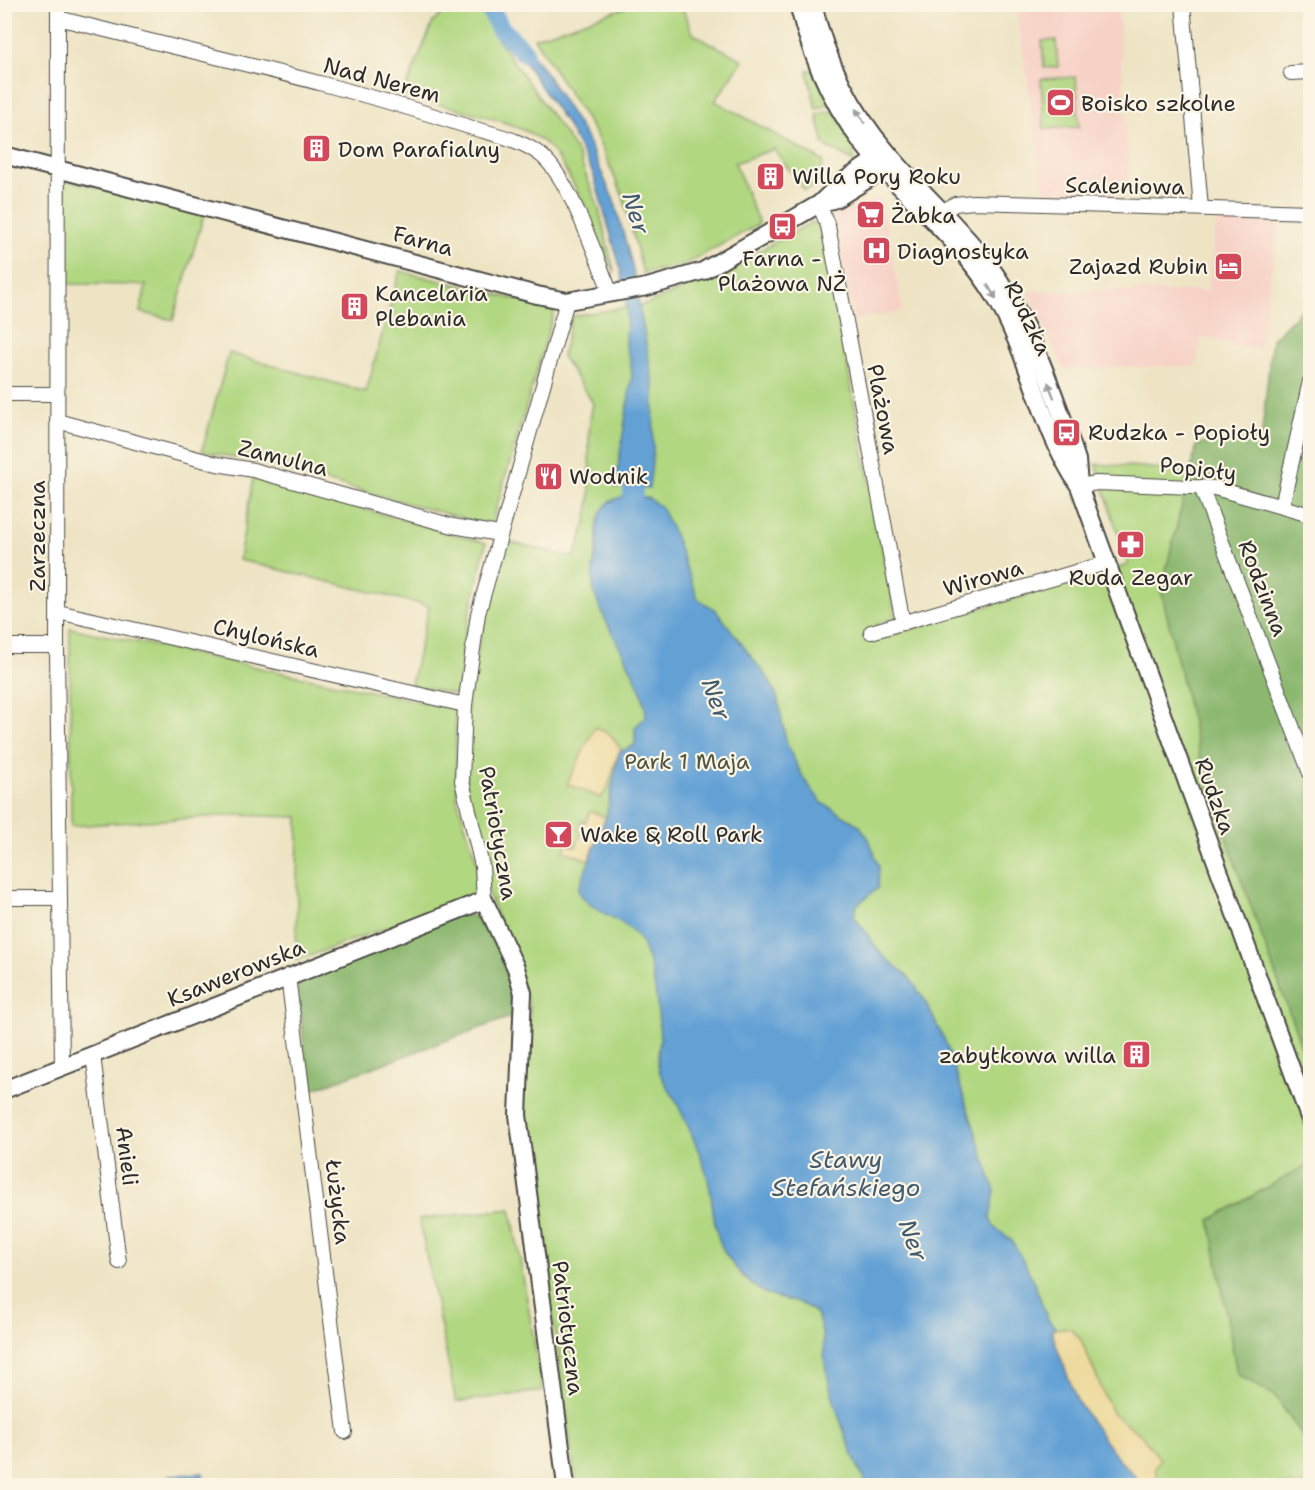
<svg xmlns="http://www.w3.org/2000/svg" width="1315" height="1490" font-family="'Shantell Sans',sans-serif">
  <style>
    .built { fill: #f7d1c6 }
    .green { fill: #b1d781; stroke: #6e8156; stroke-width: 1.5 }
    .forest { fill: #8cb86f; stroke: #5c724d; stroke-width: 1.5 }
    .sand { fill: #eeda9e; stroke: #8c8264; stroke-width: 1.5 }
    .water { fill: #63a1d5; stroke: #476680; stroke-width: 1.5 }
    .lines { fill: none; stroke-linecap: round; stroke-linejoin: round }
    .river { stroke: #63a1d5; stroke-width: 20 }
    .minor-casing { stroke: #484742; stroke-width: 16 }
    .tertiary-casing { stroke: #484742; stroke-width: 20 }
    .minor { stroke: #fff; stroke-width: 14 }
    .tertiary { stroke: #fff; stroke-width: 16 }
    .oneway { fill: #a0a0a0 }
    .labels { text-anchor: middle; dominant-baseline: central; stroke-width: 4.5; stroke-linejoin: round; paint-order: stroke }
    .street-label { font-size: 22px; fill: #2b2b2b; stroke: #fcf5e5 }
    .poi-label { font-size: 22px; fill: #2b2b2b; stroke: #fcf5e5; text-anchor: start }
    .park-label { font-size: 22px; fill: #4c5640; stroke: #fcf5e5 }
    .water-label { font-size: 24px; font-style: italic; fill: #415a6f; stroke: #fcf5e5 }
  </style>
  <rect width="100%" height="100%" fill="#fcf5e5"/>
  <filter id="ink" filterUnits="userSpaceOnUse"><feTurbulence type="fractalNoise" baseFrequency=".0167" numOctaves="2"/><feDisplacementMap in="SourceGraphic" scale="12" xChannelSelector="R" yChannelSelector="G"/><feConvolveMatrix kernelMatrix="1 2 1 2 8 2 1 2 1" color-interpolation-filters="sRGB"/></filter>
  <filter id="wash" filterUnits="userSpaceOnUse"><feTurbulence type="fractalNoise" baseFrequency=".008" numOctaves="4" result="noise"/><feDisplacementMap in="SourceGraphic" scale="24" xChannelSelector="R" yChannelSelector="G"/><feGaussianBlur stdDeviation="1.35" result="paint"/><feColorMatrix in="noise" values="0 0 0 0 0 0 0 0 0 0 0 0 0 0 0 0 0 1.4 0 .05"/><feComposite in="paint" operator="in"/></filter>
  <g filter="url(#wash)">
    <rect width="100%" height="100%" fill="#eee4c4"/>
    <!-- built -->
    <g class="built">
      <polygon points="1016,5 1118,5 1130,196 1044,193"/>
      <polygon points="881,198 903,311 854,320 835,217 838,210"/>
      <polygon points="1217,219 1279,222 1259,350 1201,337 1196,366 1063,368 1028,291 1207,291"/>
    </g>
    <!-- green -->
    <g class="green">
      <polygon points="636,4 681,5 693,34 743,60 715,101 823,161 821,180 805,191 774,149 735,163 759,224 684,265 643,273 623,196 595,133 534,38"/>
      <path d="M453,5H479L494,34L576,150L598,206L615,274C599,241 570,162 542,141C512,118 441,106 403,95L433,22Z"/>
      <polygon points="1056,40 1058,67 1044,68 1042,41"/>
      <polygon points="807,70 813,70 829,103 827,105 816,109"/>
      <polygon points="1076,77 1079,127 1044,129 1041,79"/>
      <polygon points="830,111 834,112 853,142 854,162 824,145 817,115"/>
      <polygon points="67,180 204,215 173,320 140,312 146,285 68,284 63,183"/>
      <path d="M812,222L818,224L821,230L896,619L877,623L881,638L1128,565L1096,464L1142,467L1216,476L1310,422V1485H576L523,1097L530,1007L488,892L466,788L468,694L502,540L574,558C583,534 591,512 590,486C590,454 586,436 593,403L562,356L572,316L647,304L710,278Z"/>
      <polygon points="400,271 555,309 491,526 253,461 202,451 229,353 366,392"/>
      <polygon points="253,478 486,543 466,629 458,695 411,685 429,606 239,560"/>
      <polygon points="70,628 455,709 457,799 478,866 475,895 296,961 298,817 238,815 71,826"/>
      <polygon points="511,1209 543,1391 456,1402 419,1219"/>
    </g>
    <!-- forest -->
    <g class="forest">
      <polygon points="1310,301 1310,1070 1205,779 1161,590 1197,444 1261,441 1272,339"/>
      <path d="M460,914C468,915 476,915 482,921C501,940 511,991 513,1016L309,1091L297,983Z"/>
      <polygon points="1310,1163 1310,1447 1275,1396 1237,1374 1210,1220"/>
    </g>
    <!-- sand -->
    <g class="sand">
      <path d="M595,727L611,735L621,750C611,765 614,783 601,798L567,784Z"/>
      <polygon points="590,811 606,817 589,860 564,851 566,844 576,847 582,833 578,831 582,820 586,822"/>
      <path d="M1062,1328H1070L1081,1340L1112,1413L1141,1435L1160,1459L1155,1468L1159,1485H1143C1118,1460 1094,1431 1077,1401C1065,1379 1059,1353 1051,1330Z"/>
    </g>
    <!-- water -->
    <g class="water">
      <polygon points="513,32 542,67 586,137 615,203 632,265 654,387 653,454 649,488 615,487 632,375 630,358 626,347 627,309 620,267 593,173 567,125 506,35"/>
      <path d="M623,497L648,498L661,507L674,534L698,599L716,610L769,680L777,696L787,745L804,779L822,803L859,825L869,839L879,867L878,888L857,905L854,916L882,955L909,977L924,999L946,1043L995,1191L990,1218L994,1227L1012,1241L1032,1277L1048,1320L1055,1327L1051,1331L1077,1401L1112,1451L1143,1485H866C850,1450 836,1413 827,1374C822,1357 826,1328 815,1313C805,1301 783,1301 769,1295C752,1289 729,1263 722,1247C711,1223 714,1197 706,1172C698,1148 687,1123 676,1101C671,1092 664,1083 660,1073C655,1061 660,1049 660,1037C658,1008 655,971 642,944C628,916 591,916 578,890L606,817L619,752L635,745V727L646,717C646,681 604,629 594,591C589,569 598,557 597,537C596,520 601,500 623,497Z"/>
      <polygon points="203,1473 205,1485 170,1485 170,1475"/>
    </g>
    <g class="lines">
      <!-- river -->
      <g class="river">
        <polyline points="488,4 500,28 524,52"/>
        <polyline points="631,524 635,460"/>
      </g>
    </g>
  </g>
  <g filter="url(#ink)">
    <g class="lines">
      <defs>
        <g id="minor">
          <polyline points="58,4 57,650 62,1067"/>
          <polyline points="1183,4 1201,208"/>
          <path d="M58,18C194,53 333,82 466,126C491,134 522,139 542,156C571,181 595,256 611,293"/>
          <polyline points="1291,73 1310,72"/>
          <polyline points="819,204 828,226 903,623"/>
          <polyline points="942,212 955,204 973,202 1310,212"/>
          <polyline points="4,394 57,394"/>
          <polyline points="57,421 217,464 253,470 453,526 499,534"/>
          <polyline points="1079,486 1097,483 1215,488 1310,515"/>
          <polyline points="1201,487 1310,773"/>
          <polyline points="1282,506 1310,381"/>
          <polyline points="58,612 465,705"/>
          <polyline points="871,632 1106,563"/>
          <polyline points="4,646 57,646"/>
          <polyline points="4,898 60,898"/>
          <polyline points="484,900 482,866 462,781 465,705 478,614 567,301"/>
          <polyline points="288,976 345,1432"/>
          <polyline points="93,1055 119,1262"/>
        </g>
        <g id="tertiary">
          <path d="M798,4C812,61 836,114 874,158C913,204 962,243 994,295C1030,355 1040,428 1079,486L1310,1120"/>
          <path d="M813,4C826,60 851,110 888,153C921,193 961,227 991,268C1028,319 1050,383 1071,442L1077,460L1079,485"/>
          <polyline points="4,155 537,295 567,301 647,287 703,271 819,204 841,183 886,152"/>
          <polyline points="822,203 836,199 891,165"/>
          <polyline points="4,1090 484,900 516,968 523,993 518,1115 566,1486"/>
        </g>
      </defs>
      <!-- minor casing -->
      <use href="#minor" class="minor-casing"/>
      <!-- tertiary casing -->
      <use href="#tertiary" class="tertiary-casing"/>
      <!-- minor -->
      <use href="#minor" class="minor"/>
      <!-- tertiary -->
      <use href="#tertiary" class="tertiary"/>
    </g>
    <!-- one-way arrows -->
    <defs><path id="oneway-solid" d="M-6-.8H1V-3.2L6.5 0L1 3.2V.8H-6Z" transform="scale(1.5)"/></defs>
    <g class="oneway">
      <use href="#oneway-solid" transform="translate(860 116) rotate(-122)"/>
      <use href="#oneway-solid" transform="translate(992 292) rotate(58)"/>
      <use href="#oneway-solid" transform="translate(1051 390) rotate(-111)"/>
    </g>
  </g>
  <!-- icons -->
  <defs>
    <symbol id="stadium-square" viewBox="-11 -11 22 22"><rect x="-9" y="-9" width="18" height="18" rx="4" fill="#d1495b" stroke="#fcf5e5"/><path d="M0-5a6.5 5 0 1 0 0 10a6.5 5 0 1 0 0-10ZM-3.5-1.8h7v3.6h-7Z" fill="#fff"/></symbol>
    <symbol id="building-square" viewBox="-11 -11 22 22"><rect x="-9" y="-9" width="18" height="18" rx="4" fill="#d1495b" stroke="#fcf5e5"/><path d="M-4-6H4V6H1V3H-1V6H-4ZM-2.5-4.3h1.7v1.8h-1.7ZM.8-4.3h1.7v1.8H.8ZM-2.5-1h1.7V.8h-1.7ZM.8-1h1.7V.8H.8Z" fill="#fff"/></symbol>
    <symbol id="supermarket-square" viewBox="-11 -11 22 22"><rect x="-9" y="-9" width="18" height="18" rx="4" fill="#d1495b" stroke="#fcf5e5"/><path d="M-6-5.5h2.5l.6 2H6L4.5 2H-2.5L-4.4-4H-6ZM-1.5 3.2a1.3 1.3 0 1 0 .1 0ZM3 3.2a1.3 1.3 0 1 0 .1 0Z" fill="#fff"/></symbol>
    <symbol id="bus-square" viewBox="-11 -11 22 22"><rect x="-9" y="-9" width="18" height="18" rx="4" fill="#d1495b" stroke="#fcf5e5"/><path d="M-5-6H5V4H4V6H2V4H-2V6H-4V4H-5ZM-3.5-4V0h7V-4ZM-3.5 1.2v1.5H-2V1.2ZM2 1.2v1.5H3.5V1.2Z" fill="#fff"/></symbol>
    <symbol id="hospital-square" viewBox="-11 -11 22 22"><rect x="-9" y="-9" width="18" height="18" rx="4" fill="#d1495b" stroke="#fcf5e5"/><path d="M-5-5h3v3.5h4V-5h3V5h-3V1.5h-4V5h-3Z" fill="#fff"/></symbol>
    <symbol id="hotel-square" viewBox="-11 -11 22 22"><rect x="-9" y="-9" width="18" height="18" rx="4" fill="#d1495b" stroke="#fcf5e5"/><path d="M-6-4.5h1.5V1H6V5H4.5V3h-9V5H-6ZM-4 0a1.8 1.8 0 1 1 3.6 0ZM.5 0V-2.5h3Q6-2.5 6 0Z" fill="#fff"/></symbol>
    <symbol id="restaurant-square" viewBox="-11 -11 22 22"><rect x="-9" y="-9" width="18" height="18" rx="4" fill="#d1495b" stroke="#fcf5e5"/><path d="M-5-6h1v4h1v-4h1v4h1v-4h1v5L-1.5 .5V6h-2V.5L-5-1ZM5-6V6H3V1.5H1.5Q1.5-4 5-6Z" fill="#fff"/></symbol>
    <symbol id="pharmacy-square" viewBox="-11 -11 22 22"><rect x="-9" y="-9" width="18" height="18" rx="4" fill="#d1495b" stroke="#fcf5e5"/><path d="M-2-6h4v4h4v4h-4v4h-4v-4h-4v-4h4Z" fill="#fff"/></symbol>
    <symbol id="bar-square" viewBox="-11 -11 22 22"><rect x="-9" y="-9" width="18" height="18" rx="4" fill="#d1495b" stroke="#fcf5e5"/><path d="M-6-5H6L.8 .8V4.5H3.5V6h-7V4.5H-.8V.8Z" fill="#fff"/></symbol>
  </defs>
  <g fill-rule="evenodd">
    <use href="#stadium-square" x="1044" y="86" width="33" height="33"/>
    <use href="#building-square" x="300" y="132" width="33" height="33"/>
    <use href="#building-square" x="754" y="160" width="33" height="33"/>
    <use href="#supermarket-square" x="854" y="198" width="33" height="33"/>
    <use href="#bus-square" x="766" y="210" width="33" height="33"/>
    <use href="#hospital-square" x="860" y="234" width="33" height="33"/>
    <use href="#hotel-square" x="1212" y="250" width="33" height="33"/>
    <use href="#building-square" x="338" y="290" width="33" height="33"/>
    <use href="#bus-square" x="1050" y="416" width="33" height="33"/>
    <use href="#restaurant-square" x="532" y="460" width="33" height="33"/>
    <use href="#pharmacy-square" x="1114" y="528" width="33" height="33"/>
    <use href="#bar-square" x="542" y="818" width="33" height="33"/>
    <use href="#building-square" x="1120" y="1038" width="33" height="33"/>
  </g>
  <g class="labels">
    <!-- street labels -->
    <g class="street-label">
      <text transform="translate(382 80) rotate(15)">Nad Nerem</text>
      <text transform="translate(1125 186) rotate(1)">Scaleniowa</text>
      <text transform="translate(423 241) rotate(15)">Farna</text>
      <text transform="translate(1028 318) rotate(64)">Rudzka</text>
      <text transform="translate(883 409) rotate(79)">Plażowa</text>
      <text transform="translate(283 458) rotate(14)">Zamulna</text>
      <text transform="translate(1198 469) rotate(7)">Popioły</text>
      <text transform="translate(37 536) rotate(-90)">Zarzeczna</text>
      <text transform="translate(983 578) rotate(-16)">Wirowa</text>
      <text transform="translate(1263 588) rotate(69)">Rodzinna</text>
      <text transform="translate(266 638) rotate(13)">Chylońska</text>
      <text transform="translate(1215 796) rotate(70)">Rudzka</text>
      <text transform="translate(498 833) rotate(80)">Patriotyczna</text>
      <text transform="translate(236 973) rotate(-22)">Ksawerowska</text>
      <text transform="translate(127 1156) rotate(83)">Anieli</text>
      <text transform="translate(338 1202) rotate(83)">Łużycka</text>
      <text transform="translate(568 1328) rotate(83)">Patriotyczna</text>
    </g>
    <!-- poi labels -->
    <g class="poi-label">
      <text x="1081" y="103">Boisko szkolne</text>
      <text x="338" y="149">Dom Parafialny</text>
      <text x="792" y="176">Willa Pory Roku</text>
      <text x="891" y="215">Żabka</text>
      <text x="897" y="251">Diagnostyka</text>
      <text x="782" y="258" text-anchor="middle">Farna -<tspan x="782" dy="25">Plażowa NŻ</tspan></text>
      <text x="1208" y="266" text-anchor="end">Zajazd Rubin</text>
      <text x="375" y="293">Kancelaria<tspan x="375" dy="25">Plebania</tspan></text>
      <text x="1088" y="432">Rudzka - Popioły</text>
      <text x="569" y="476">Wodnik</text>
      <text x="1131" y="577" text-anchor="middle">Ruda Zegar</text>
      <text x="580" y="834">Wake &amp; Roll Park</text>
      <text x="1116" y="1055" text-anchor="end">zabytkowa willa</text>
    </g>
    <!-- park labels -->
    <g class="park-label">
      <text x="687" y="761">Park 1 Maja</text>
    </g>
    <!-- water labels -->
    <g class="water-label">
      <text transform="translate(636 213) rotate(73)">Ner</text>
      <text transform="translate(716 699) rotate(70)">Ner</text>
      <text x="846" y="1160">Stawy<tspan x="846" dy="28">Stefańskiego</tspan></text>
      <text transform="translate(913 1240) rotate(70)">Ner</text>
    </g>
  </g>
  <!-- margin -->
  <rect width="1315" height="1490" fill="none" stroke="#fcf5e5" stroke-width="24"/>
</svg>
